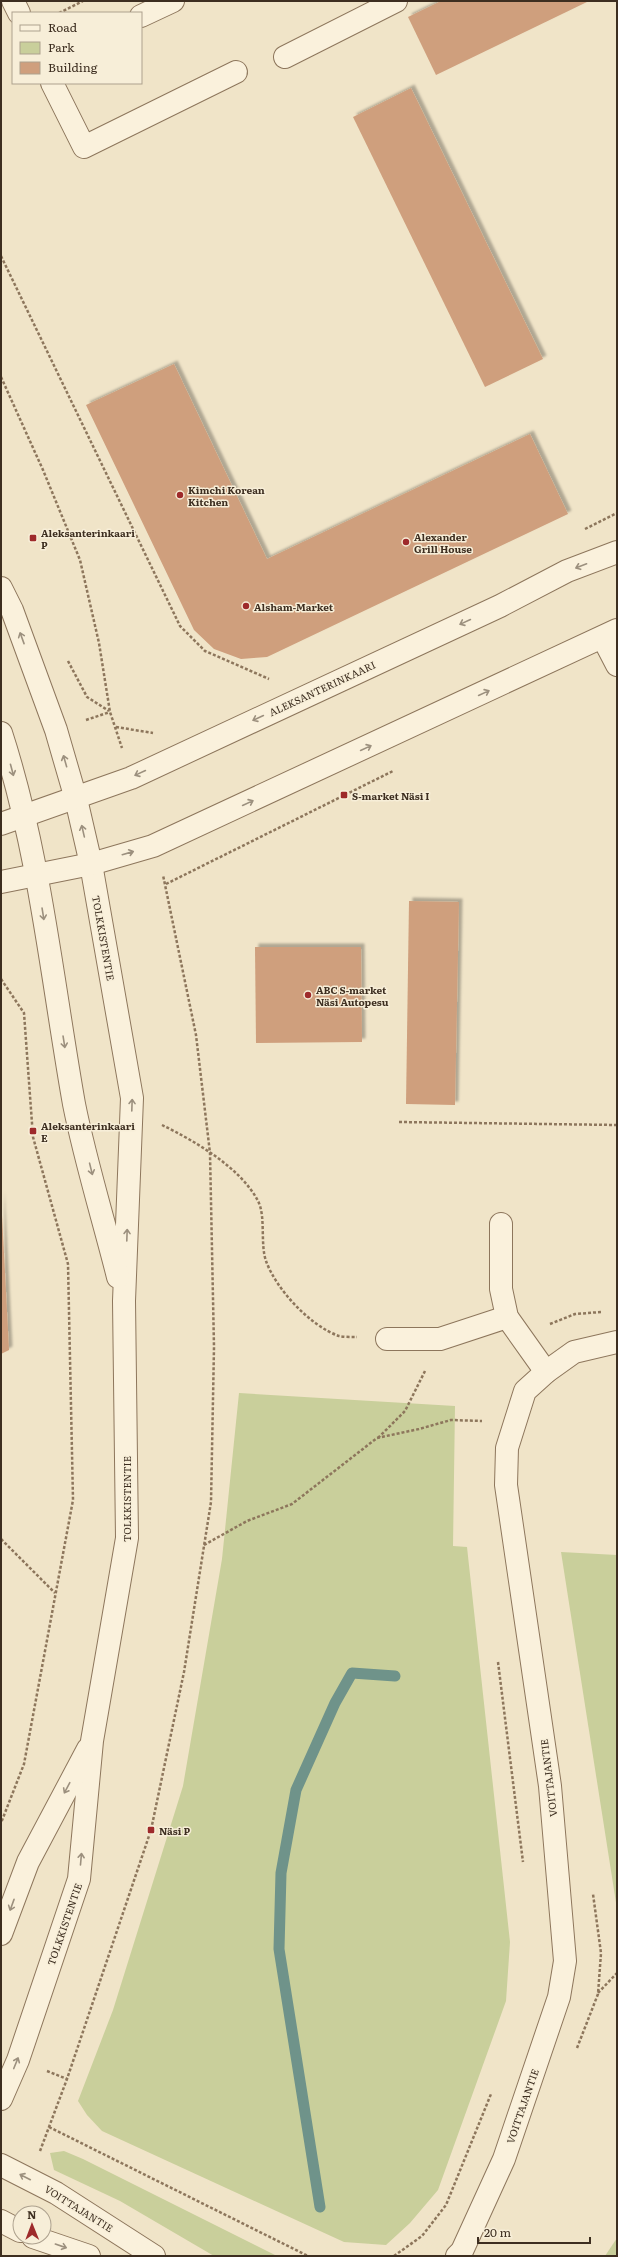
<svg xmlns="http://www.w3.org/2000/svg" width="618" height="2257" font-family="Literata,serif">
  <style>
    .green { fill: #c9cf9b }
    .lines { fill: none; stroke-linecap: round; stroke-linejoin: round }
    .stream { stroke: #6f938a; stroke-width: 11 }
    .building { fill: #cf9f7d; filter: url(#shadow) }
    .minor-casing { stroke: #8d765c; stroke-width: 24 }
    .path { stroke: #8d765c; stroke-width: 2.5; stroke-dasharray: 3 2; stroke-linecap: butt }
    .minor { stroke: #faf1dc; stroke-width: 22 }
    .oneway { stroke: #9c907e }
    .poi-dot { fill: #9e2a2b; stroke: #f7eed8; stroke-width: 1.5 }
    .labels { text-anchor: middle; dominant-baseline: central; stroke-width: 3; stroke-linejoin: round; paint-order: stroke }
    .poi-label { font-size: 10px; font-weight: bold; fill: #3d2e20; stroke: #f7eed8; text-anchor: start }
    .street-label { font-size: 10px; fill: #3d2e20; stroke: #f7eed8 }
  </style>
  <defs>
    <filter id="shadow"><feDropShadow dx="3.5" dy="-3.5" stdDeviation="1" flood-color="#0004"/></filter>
  </defs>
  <rect width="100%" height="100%" fill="#f0e4c8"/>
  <!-- green -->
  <g class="green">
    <polygon points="239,1393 455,1406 453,1546 467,1547 510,1942 506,2001 438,2190 410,2223 386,2245 344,2242 102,2131 87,2115 78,2101 113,2010 183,1786 222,1559"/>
    <polygon points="561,1552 617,1555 617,1909"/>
    <polygon points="64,2151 83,2159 277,2256 214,2256 120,2201 54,2170 50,2153"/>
    <polygon points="617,2238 617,2256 605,2256"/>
  </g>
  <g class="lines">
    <!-- stream -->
    <polyline class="stream" points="320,2207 279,1949 281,1873 296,1790 335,1703 352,1673 395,1676"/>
  </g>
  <!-- building -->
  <g class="building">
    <polygon points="441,1 589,1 436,75 408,17"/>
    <polygon points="411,88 543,359 485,387 353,117"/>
    <polygon points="174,364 267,559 530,434 568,514 267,657 241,659 214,649 194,630 86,405"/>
    <polygon points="409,901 459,902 455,1105 406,1104"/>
    <polygon points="255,947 361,947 362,1042 256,1043"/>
    <polygon points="1,1195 9,1350 1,1354"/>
  </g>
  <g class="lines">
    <defs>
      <g id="minor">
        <polyline points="13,1 19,13"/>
        <polyline points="141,16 173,1"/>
        <polyline points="285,57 396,1"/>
        <polyline points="52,83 84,147 236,72"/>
        <polyline points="1,588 12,610 56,730 76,799 91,864 132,1098 124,1301 127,1538 92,1741 79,1879 18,2060 1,2099"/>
        <polyline points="603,638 617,665"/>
        <path d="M1,733C40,853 52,980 74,1104C85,1160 104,1221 118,1277"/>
        <polyline points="1,824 131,778 500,606 567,571 617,552"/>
        <polyline points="1,882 91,864 153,846 617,630"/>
        <polyline points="501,1224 501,1289 507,1317 546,1372"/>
        <polyline points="387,1339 440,1339 507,1317"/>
        <polyline points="1,1934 28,1862 88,1749"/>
        <polyline points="1,2165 56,2193 154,2256"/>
        <polyline points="1,2221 20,2231"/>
        <polyline points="33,2237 89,2256"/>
        <polyline points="457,2256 462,2251 504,2159 559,1997 565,1961 550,1786 506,1485 507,1448 525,1391 546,1372 574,1352 617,1342"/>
      </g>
    </defs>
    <!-- minor casing -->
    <use href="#minor" class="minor-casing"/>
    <!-- path -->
    <g class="path">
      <polyline points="59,13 83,1"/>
      <polyline points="1,256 180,626 205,651 269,679"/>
      <polyline points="1,377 43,470 80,560 99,643 110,712 122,748"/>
      <polyline points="585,529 617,513"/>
      <polyline points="68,661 87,697 109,711"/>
      <polyline points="86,720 110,712"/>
      <polyline points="116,727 153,733"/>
      <polyline points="166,884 393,771"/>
      <polyline points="1,979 24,1013 33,1137 68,1264 73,1500 24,1764 1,1823"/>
      <polyline points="399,1122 617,1125"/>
      <path d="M162,1125C195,1141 241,1168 258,1201C266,1216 260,1244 266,1261C276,1289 310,1326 339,1336C344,1337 351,1337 357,1337"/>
      <polyline points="550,1324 575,1314 601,1312"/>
      <polyline points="378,1438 405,1411 425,1371"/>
      <polyline points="1,1539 55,1593"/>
      <polyline points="204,1545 247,1521 292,1504 377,1438 419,1429 451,1420 482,1421"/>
      <polyline points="498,1662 523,1862"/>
      <polyline points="598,1993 617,1973"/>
      <polyline points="577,2048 598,1994 601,1953 593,1894"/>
      <polyline points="47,2071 67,2079"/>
      <polyline points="49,2127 308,2256"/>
      <polyline points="40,2151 67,2079 151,1830 184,1672 211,1502 214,1347 210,1153 196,1035 163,875"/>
      <polyline points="394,2256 422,2236 446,2205 491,2094"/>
    </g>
    <!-- minor -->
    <use href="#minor" class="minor"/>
  </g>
  <!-- one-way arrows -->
  <defs><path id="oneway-shaft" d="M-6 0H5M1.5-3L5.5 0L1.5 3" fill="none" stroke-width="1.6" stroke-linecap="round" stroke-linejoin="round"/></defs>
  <g class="oneway">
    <use href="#oneway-shaft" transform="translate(581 566) rotate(159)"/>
    <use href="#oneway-shaft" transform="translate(465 622) rotate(155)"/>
    <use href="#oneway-shaft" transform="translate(22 638) rotate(-110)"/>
    <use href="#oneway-shaft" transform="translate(484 693) rotate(-25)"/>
    <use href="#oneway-shaft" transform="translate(258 718) rotate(155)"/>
    <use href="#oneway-shaft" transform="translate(366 748) rotate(-25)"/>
    <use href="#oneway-shaft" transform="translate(65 761) rotate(-106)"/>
    <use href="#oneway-shaft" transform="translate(12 770) rotate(75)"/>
    <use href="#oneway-shaft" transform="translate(140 773) rotate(155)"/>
    <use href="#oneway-shaft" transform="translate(248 803) rotate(-25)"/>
    <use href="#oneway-shaft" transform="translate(83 831) rotate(-103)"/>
    <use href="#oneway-shaft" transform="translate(128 853) rotate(-16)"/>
    <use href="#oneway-shaft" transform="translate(43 914) rotate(81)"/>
    <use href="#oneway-shaft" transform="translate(64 1042) rotate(81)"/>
    <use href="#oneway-shaft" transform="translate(132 1105) rotate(-88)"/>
    <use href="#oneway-shaft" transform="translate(91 1169) rotate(76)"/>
    <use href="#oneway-shaft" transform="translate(127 1235) rotate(-88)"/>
    <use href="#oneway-shaft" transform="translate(67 1788) rotate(118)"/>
    <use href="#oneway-shaft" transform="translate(81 1859) rotate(-85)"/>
    <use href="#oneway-shaft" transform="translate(12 1905) rotate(110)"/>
    <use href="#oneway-shaft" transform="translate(16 2063) rotate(-68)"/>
    <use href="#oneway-shaft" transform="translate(25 2177) rotate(-153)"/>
    <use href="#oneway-shaft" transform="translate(61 2246) rotate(19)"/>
  </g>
  <!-- markers -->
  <g class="poi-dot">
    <circle cx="180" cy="495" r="4"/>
    <rect x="29" y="534" width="8" height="8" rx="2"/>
    <circle cx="406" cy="542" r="4"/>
    <circle cx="246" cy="606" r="4"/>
    <rect x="340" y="791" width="8" height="8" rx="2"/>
    <circle cx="308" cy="995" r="4"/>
    <rect x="29" y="1127" width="8" height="8" rx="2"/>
    <rect x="147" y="1826" width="8" height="8" rx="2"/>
  </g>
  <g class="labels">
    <!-- poi labels -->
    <g class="poi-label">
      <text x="188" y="489">Kimchi Korean<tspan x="188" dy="12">Kitchen</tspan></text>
      <text x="41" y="532">Aleksanterinkaari<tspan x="41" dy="12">P</tspan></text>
      <text x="414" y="536">Alexander<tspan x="414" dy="12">Grill House</tspan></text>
      <text x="254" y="606">Alsham-Market</text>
      <text x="352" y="795">S-market Näsi I</text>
      <text x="316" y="989">ABC S-market<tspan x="316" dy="12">Näsi Autopesu</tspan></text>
      <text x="41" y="1125">Aleksanterinkaari<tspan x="41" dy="12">E</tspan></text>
      <text x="159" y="1830">Näsi P</text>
    </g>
    <!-- street labels -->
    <g class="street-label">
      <text transform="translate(322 688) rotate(-25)">ALEKSANTERINKAARI</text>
      <text transform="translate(104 938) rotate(80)">TOLKKISTENTIE</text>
      <text transform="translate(126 1499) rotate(-90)">TOLKKISTENTIE</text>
      <text transform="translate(548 1778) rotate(-97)">VOITTAJANTIE</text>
      <text transform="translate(64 1924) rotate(-71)">TOLKKISTENTIE</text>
      <text transform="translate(522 2106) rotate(-71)">VOITTAJANTIE</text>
      <text transform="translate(79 2208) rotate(32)">VOITTAJANTIE</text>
    </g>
  </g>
  <!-- border -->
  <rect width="618" height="2257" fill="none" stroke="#3d2e20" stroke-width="4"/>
  <!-- legend -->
  <rect x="12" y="12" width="130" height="72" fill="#f7eed8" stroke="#ada18e"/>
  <rect x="20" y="25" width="20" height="6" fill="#faf1dc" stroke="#ada18e"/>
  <text x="48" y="32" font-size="12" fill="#3d2e20">Road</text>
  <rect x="20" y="42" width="20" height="12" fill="#c9cf9b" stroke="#ada18e"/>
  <text x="48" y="52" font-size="12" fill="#3d2e20">Park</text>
  <rect x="20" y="62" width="20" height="12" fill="#cf9f7d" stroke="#ada18e"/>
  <text x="48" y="72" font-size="12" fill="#3d2e20">Building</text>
  <!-- north arrow -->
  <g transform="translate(32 2225) rotate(359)"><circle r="19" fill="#f7eed8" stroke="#ada18e"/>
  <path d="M0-3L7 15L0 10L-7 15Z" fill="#9e2a2b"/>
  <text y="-6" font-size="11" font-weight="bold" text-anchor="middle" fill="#3d2e20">N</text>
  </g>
  <!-- scale -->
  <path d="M478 2237v6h112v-6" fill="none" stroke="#3d2e20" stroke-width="2"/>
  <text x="484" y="2237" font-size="12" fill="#3d2e20" stroke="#f7eed8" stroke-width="3" paint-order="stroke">20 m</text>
</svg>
